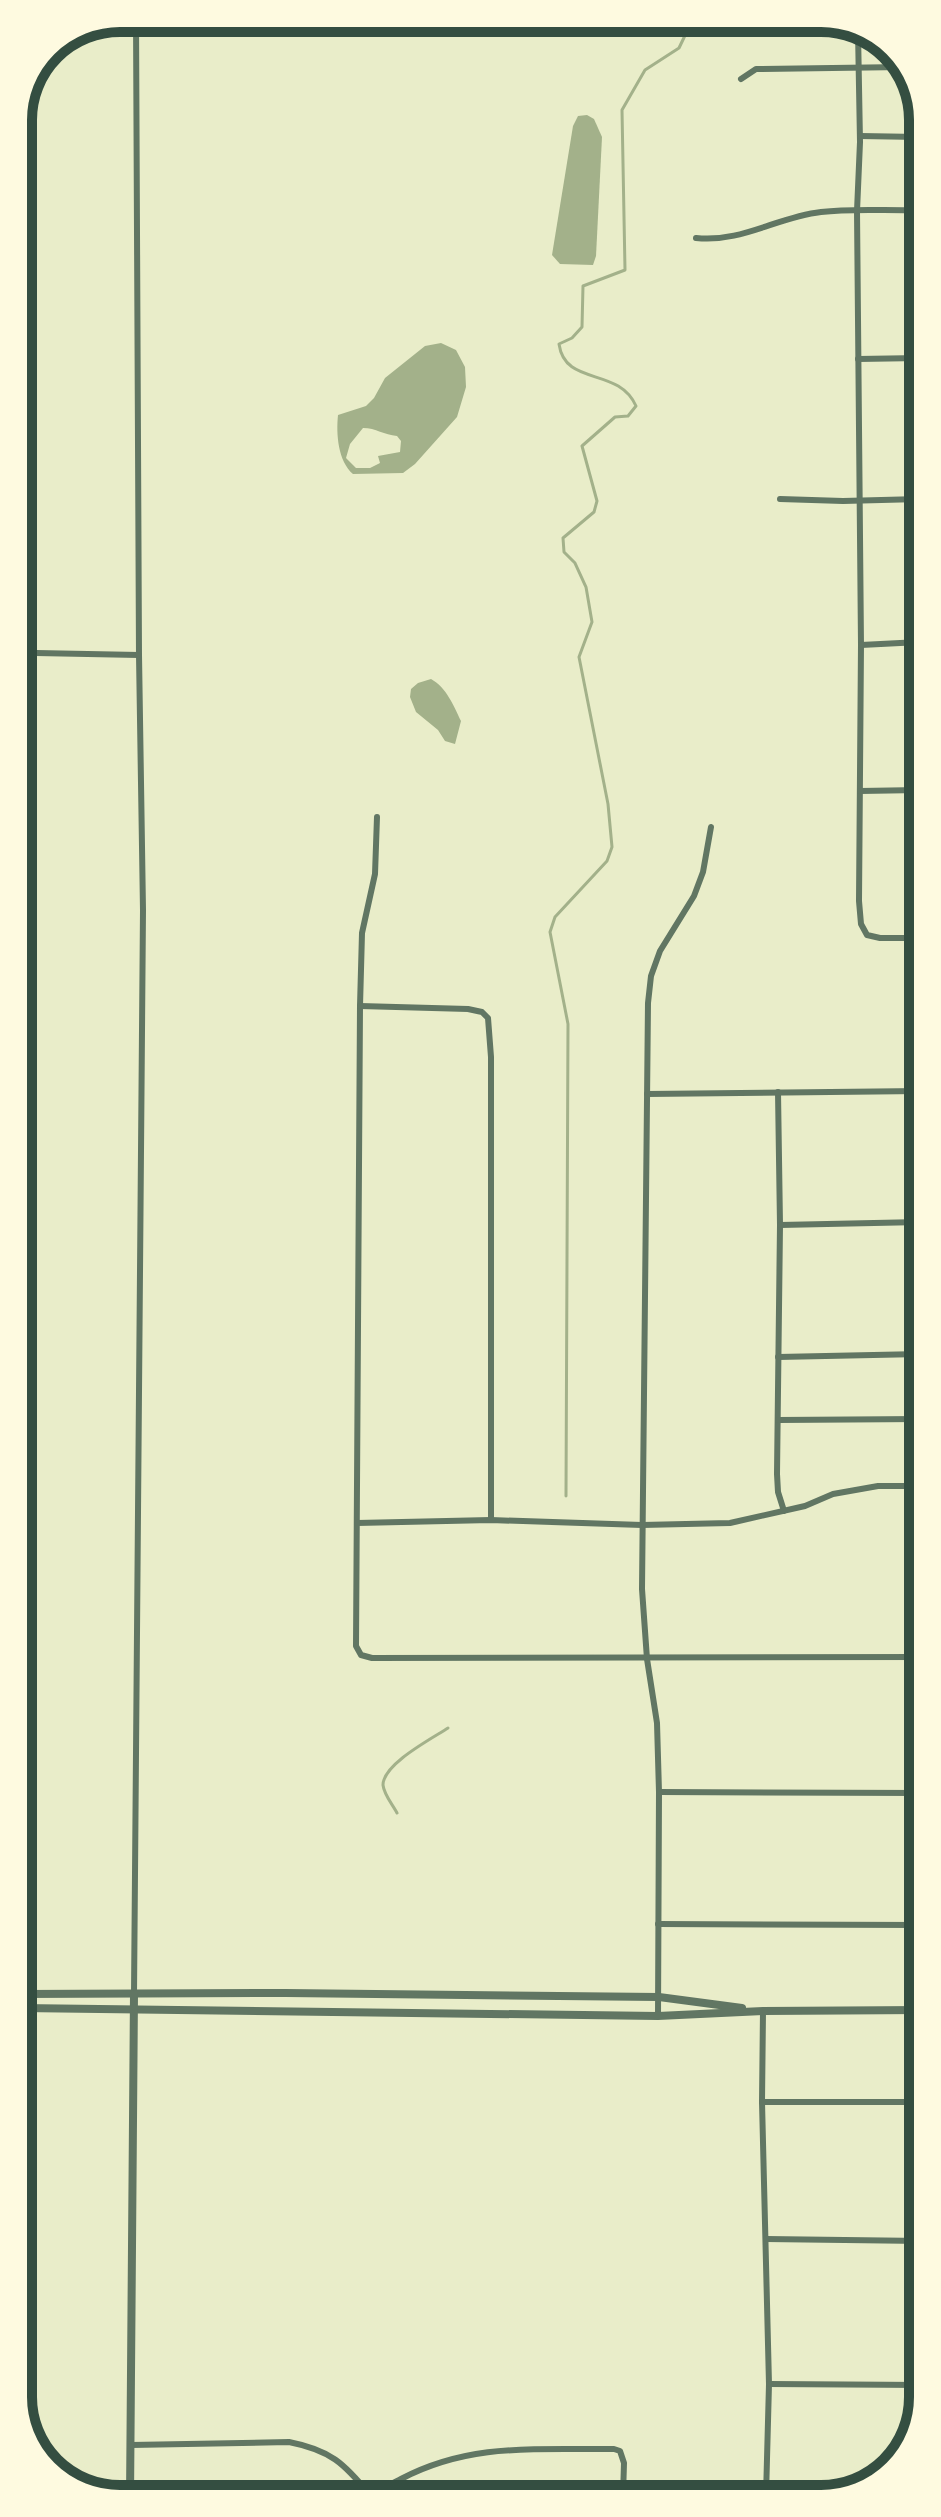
<svg xmlns="http://www.w3.org/2000/svg" width="941" height="2517" font-family="'Source Serif 4',serif">
  <style>
    .water { fill: #a3b18a; fill-rule: evenodd }
    .lines { fill: none; stroke-linecap: round; stroke-linejoin: round }
    .stream { stroke: #a3b18a; stroke-width: 3 }
    .minor { stroke: #617663; stroke-width: 6 }
    .tertiary { stroke: #617663; stroke-width: 8 }
    .rim { fill: none; stroke: #344e41; stroke-width: 10 }
  </style>
  <rect width="100%" height="100%" fill="#e9edc9"/>
  <!-- water -->
  <g class="water">
    <polygon points="587,115 594,119 602,137 596,256 593,265 560,264 552,255 573,126 578,116"/>
    <path d="M441,343L456,350L465,367L466,387L457,417L415,464L403,473L353,474C338,461 336,434 338,415L366,406L374,398L385,378L425,346ZM363,428C376,428 384,435 397,436L401,441L400,452L378,456L380,463L370,468H356L346,458L350,444Z"/>
    <path d="M431,679C446,687 454,706 461,721L455,744L445,741L438,730L416,712L410,697L411,689L418,683Z"/>
  </g>
  <g class="lines">
    <!-- stream -->
    <g class="stream">
      <path d="M566,1496L568,1024L550,932L555,917L607,861L612,847L608,804L579,657L592,622L586,587L575,563L564,552L563,538L594,512L597,501L582,446L615,417L628,416L636,406C618,366 565,387 559,344L572,338L582,327L583,286L625,270L622,110L645,70L679,48L690,25L689,18"/>
      <path d="M397,1813C393,1805 384,1795 383,1785C383,1764 431,1739 448,1728"/>
    </g>
    <!-- minor -->
    <g class="minor">
      <polyline points="858,31 860,142 857,211 861,645 859,901 861,924 867,935 880,938 921,938"/>
      <polyline points="741,79 756,69 903,67"/>
      <polyline points="860,136 919,137"/>
      <path d="M696,238C741,243 777,217 821,212C853,208 887,211 920,210"/>
      <polyline points="858,359 920,358"/>
      <polyline points="780,499 843,501 920,499"/>
      <polyline points="861,645 920,642"/>
      <polyline points="36,653 139,655"/>
      <polyline points="860,791 920,790"/>
      <polyline points="377,817 375,874 362,933 360,1006 356,1646 361,1655 372,1658 922,1657"/>
      <polyline points="360,1006 468,1009 482,1012 488,1018 491,1057 491,1520"/>
      <polyline points="778,1092 780,1225 777,1474 778,1492 784,1511"/>
      <polyline points="647,1094 921,1091"/>
      <polyline points="780,1225 921,1222"/>
      <polyline points="778,1357 921,1354"/>
      <polyline points="778,1420 921,1419"/>
      <polyline points="357,1523 491,1520 642,1525 730,1523 805,1506 833,1494 878,1486 922,1486"/>
      <polyline points="659,1792 922,1793"/>
      <polyline points="658,1924 922,1925"/>
      <polyline points="134,1994 143,910 139,655 136,18"/>
      <polyline points="763,2011 762,2102 769,2384 766,2496"/>
      <polyline points="658,2016 659,1792 657,1723 647,1659 642,1589 648,1003 651,976 660,951 694,896 703,872 711,827"/>
      <polyline points="762,2102 923,2102"/>
      <polyline points="766,2239 923,2241"/>
      <polyline points="769,2384 923,2385"/>
      <path d="M131,2445L289,2442C330,2450 344,2463 370,2495"/>
      <path d="M368,2498C378,2490 390,2485 401,2479C471,2442 538,2450 614,2449L620,2451L624,2463L623,2496"/>
    </g>
    <!-- tertiary -->
    <g class="tertiary">
      <polyline points="21,1994 286,1993 659,1997 742,2008"/>
      <polyline points="21,2008 658,2016 763,2011 922,2010"/>
      <polyline points="130,2499 134,1994"/>
    </g>
  </g>
  <!-- crop -->
  <path d="M0 0H941V2517H0ZM120 32H821A88 88 0 0 1 909 120V2397A88 88 0 0 1 821 2485H120A88 88 0 0 1 32 2397V120A88 88 0 0 1 120 32Z" fill="#fefae0" fill-rule="evenodd"/>
  <path class="rim" d="M120 32H821A88 88 0 0 1 909 120V2397A88 88 0 0 1 821 2485H120A88 88 0 0 1 32 2397V120A88 88 0 0 1 120 32Z"/>
</svg>
